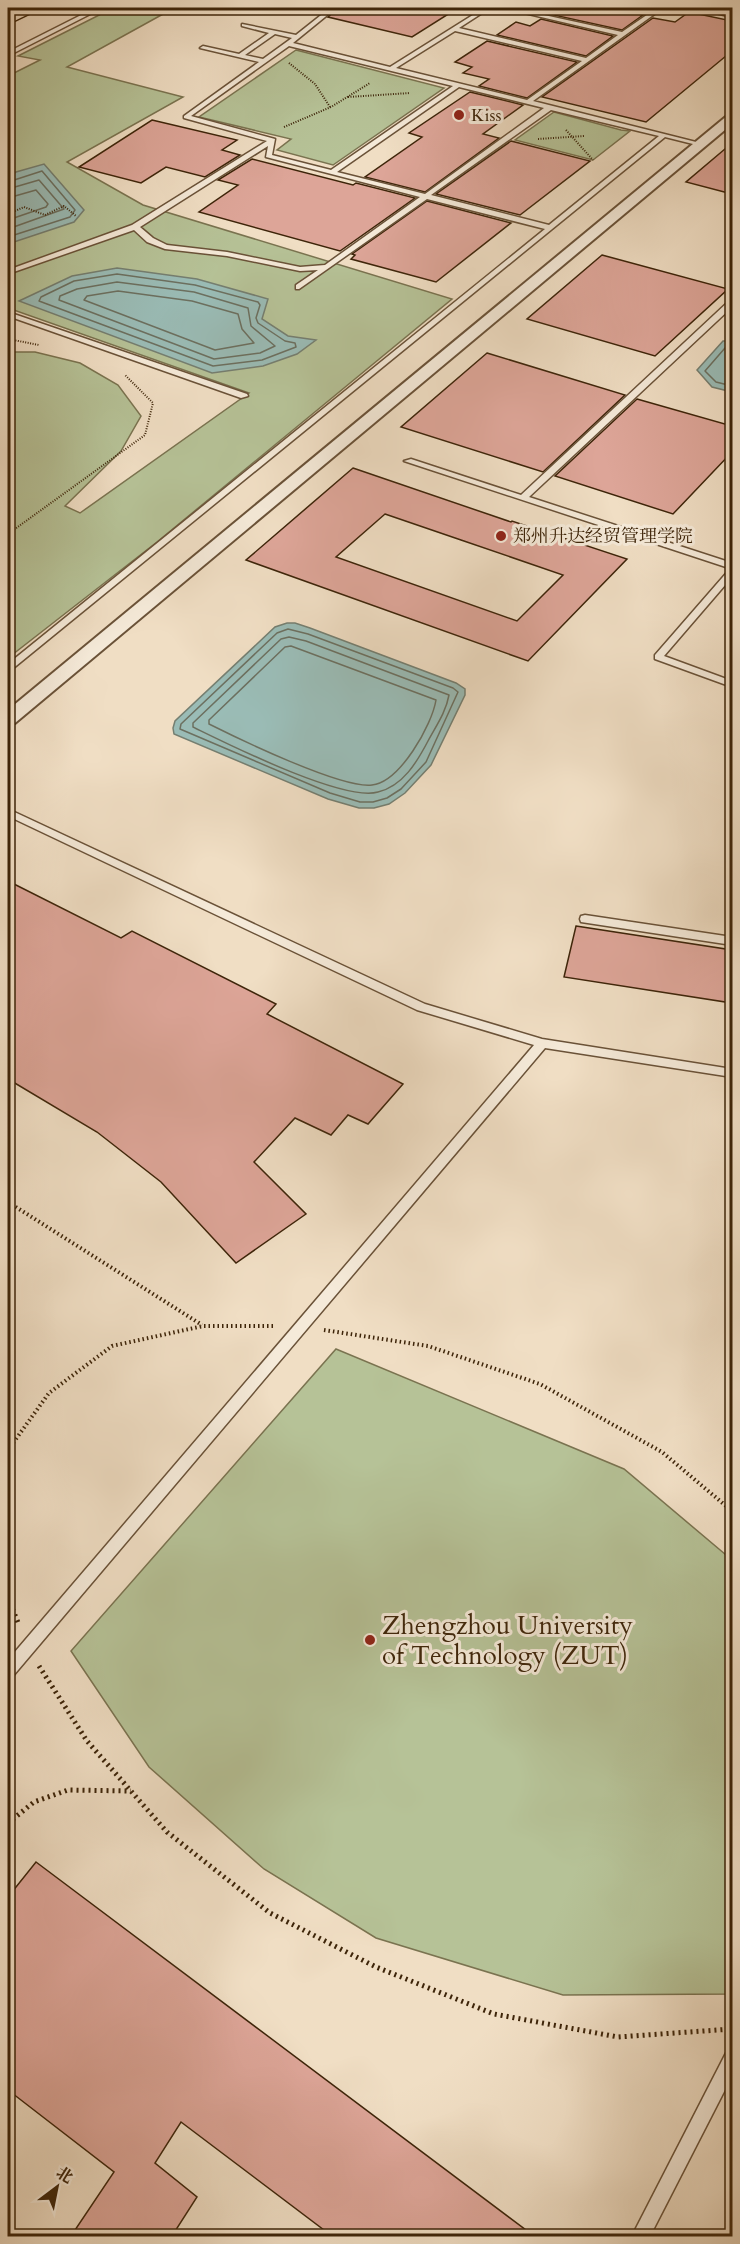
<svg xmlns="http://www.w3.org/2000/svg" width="740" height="2244" font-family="Cardo,'Noto Serif SC',serif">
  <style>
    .green { fill: #b6c297; stroke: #7a7350; stroke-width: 1.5 }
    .water { fill: #9abcb6; stroke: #757f71; stroke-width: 1.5 }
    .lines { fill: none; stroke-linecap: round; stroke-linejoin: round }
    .shore { stroke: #6c7060; stroke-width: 1.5 }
    .building { fill: #dda598; stroke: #3d2409; stroke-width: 1.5; fill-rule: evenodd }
    .service-casing { stroke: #6a5238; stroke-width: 3 }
    .minor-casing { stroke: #6a5238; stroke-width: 4 }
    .trunk-casing { stroke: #3d2409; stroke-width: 3 }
    .path-far2 { stroke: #3d2409; stroke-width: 2; stroke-dasharray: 1 1.5; stroke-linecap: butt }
    .path-far1 { stroke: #3d2409; stroke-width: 4; stroke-dasharray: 1.5 3; stroke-linecap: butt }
    .path { stroke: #3d2409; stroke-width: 5; stroke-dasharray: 2 4; stroke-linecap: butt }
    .service { fill: #f5ead9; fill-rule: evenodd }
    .minor { fill: #f5ead9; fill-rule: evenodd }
    .trunk { fill: #f0dec4; fill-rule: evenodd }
    .poi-dot { fill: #8f2418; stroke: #f5ead9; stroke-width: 2 }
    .labels { text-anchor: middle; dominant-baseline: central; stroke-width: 6; stroke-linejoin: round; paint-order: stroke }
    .far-poi-label { font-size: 18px; fill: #3d2409; stroke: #f5ead9; text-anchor: start }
    .near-poi-label { font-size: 26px; fill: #3d2409; stroke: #f5ead9; text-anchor: start }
  </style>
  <rect width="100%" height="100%" fill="#f0dec4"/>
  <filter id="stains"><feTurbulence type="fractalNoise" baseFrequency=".00333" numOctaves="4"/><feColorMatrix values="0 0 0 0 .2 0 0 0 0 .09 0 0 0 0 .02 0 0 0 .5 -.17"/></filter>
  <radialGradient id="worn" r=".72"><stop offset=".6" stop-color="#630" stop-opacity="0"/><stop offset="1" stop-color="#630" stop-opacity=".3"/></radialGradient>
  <!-- green -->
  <g class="green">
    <polygon points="113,8 174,8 67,67 183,97 67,162 143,205 452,299 157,542 8,658 8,352 35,352 80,363 118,385 141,416 121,451 65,506 80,513 249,393 8,308 8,76 40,60 18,56"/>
    <polygon points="296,50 444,88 333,165 277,150 291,139 199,117"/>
    <polygon points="554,112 621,130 630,131 593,160 515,140"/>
    <polygon points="336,1349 624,1469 732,1560 732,1994 563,1995 376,1938 264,1869 149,1767 71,1651"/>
  </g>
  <!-- water -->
  <g class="water">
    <polygon points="44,164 84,210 74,222 8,244 8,177 16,172"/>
    <polygon points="117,268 197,279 268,299 262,319 288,336 316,340 297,354 263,366 212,373 19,301 72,276"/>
    <polygon points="723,341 732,341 732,392 712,387 697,370"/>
    <polygon points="287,623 295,623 310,628 456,683 465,689 465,695 431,765 405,793 389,804 374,808 359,808 328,799 174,734 173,728 175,721 275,627"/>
  </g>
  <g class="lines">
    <!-- shore -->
    <g class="shore">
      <polyline points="8,182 42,171 75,210 70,217 8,237"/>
      <polyline points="8,189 39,180 64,209 8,229"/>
      <polyline points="8,198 36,190 48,204 46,207 8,220"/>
      <polygon points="117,274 195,285 258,302 260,305 256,318 258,323 285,341 295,343 296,347 262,360 213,366 39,301 41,297 74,281"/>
      <polygon points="117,282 194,292 248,308 251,326 275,346 260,353 214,359 59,300 60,296 77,289"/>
      <polygon points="118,291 192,301 238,314 242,329 254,343 215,350 84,300 87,296"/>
      <polyline points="732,347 725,348 705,371 716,382 732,386"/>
      <polygon points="288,629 308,634 453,688 458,692 426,762 401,789 387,798 373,802 360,802 330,793 180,729 181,724 277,633"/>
      <path d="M289,637L306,641L449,695C446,712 436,726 428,741C417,762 403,786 378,792C343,802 228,744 193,727V723L281,639Z"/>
      <path d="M291,646L436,700C432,725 400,782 372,785C342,789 239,739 209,724V720L285,647Z"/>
    </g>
  </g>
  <!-- building -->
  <g class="building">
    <polygon points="338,8 458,8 412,37 328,17"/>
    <polygon points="558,8 607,8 643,15 622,30 549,14"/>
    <polygon points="689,12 732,21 732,51 646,122 542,97 653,18 675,22"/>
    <polygon points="541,19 613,36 586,56 497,35 516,22 530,26"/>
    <polygon points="487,41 577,62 527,98 479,86 489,79 463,73 472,67 455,62"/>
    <polygon points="470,92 523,105 483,134 499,138 425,192 365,177 422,137 409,133"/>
    <polygon points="152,120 237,140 222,150 240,155 205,177 166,167 141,183 79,167"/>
    <polygon points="511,141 590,161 520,215 436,194"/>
    <polygon points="732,143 732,194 686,182"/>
    <polygon points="252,159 353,185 356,183 415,198 340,251 199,212 238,185 218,180"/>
    <polygon points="427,201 511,223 436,282 351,259 355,255 352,254"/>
    <polygon points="602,255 728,289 655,356 527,319"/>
    <polygon points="487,353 625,395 543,472 401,427"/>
    <polygon points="637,399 732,426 732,452 673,514 555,476"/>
    <path d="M353,468L511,522L512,521L627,559L528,661L246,560ZM385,514L461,540L563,575L517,621L336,557Z"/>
    <polygon points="8,881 121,938 132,931 276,1004 267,1014 403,1084 368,1124 348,1115 331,1135 295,1118 254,1162 306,1214 236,1263 161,1182 97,1132 8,1079"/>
    <polygon points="576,926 732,950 732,1003 564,977"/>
    <polygon points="36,1862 534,2236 332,2236 181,2122 155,2163 197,2197 172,2236 71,2236 114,2172 8,2090 8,1897"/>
  </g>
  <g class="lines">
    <defs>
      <g id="service">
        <polygon points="95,8 102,8 8,56 8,52"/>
        <path d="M330,8H336L293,43L390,67L484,8H490L459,28L586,58L618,35L503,8H512L622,32L657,8H663L533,101L704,144L701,146L665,137L11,670L8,671V664L545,229L427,199L299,289H296V285L318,270L300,271L227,256L165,249L147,242L134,230L8,274V270L132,225L267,141L184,118V116L259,62L200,48L203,46L239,54L269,33L242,26V24L296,35ZM455,31L582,61L527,100L396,68ZM275,34L292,38L263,59L245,55ZM289,46L453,86L331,170L272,155L275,139L191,116ZM459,87L544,108L425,194L337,172ZM551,110L659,136L549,225L431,195ZM268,146L266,157L420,197L325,265L300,267L227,252L167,245L153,238L140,227Z"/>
        <polygon points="695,8 704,8 732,13 732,17"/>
        <polygon points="729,301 732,301 732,307 529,497 732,563 732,569 404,461 411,459 521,495"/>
        <polygon points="8,312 247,394 248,396 241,398 8,316"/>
        <polygon points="732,569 732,577 664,656 732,681 732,687 655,659 655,655 729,570"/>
        <polygon points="8,809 425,1004 542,1039 732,1069 732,1077 545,1048 13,1676 8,1678 8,1660 534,1045 417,1010 8,816"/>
        <polygon points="585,915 732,937 732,945 581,922 580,919 581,916"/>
        <polygon points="732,2050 732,2076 650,2236 632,2236 726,2053"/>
      </g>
      <polygon id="minor" points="732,114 732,124 15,723 8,725 8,710 728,115"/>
      <polygon id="trunk" points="18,8 37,8 35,11 8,24 8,13"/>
    </defs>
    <!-- service casing -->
    <use href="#service" class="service-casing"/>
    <!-- minor casing -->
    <use href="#minor" class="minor-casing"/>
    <!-- trunk casing -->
    <use href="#trunk" class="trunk-casing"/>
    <!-- path-far2 -->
    <g class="path-far2">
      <polyline points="289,63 315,84 330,107"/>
      <polyline points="348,97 410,93"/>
      <polyline points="284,127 331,107 370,83"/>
      <polyline points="566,130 593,160"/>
      <polyline points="538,139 584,136"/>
      <polyline points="8,214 24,207 45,215 64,206 76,216"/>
      <polyline points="8,339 39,345"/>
      <polyline points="8,534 145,435 153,403 125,375"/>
    </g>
    <!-- path-far1 -->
    <g class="path-far1">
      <polyline points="8,1202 202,1325"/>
      <polyline points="324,1330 428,1346 540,1384 662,1452 732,1511"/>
      <polyline points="8,1450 49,1393 112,1346 203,1326 275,1326"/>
    </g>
    <!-- path -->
    <g class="path">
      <polyline points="8,1598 19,1625"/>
      <polyline points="39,1666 87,1741 167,1832 270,1913 376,1967 494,2014 618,2037 732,2029"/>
      <polyline points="8,1823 34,1802 68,1790 131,1791"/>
    </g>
    <!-- service -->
    <use href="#service" class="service"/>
    <!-- minor -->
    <use href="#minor" class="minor"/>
    <!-- trunk -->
    <use href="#trunk" class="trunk"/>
  </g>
  <!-- markers -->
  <g class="poi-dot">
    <circle cx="459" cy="115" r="6"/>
    <circle cx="501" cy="536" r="6"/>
    <circle cx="370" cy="1640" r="6"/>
  </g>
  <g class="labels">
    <!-- far-poi labels -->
    <g class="far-poi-label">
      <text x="471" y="115">Kiss</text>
      <text x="513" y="536">郑州升达经贸管理学院</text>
    </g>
    <!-- near-poi labels -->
    <g class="near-poi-label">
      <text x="382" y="1625">Zhengzhou University<tspan x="382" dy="30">of Technology (ZUT)</tspan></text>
    </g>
  </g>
  <!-- margin -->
  <rect width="740" height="2244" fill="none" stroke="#f0dec4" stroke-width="30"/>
  <rect x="9" y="9" width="722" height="2226" fill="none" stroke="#3d2409" stroke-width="3"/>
  <rect x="15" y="15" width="710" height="2214" fill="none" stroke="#3d2409" stroke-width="1.5"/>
  <!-- north arrow -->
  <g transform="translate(57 2187) rotate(32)" stroke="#f5ead9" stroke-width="4.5" paint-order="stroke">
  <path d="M0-4.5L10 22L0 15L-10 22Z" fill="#3d2409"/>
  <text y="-9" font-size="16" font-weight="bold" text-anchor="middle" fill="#3d2409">北</text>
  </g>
  <rect width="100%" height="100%" filter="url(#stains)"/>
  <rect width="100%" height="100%" fill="url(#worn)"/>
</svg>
